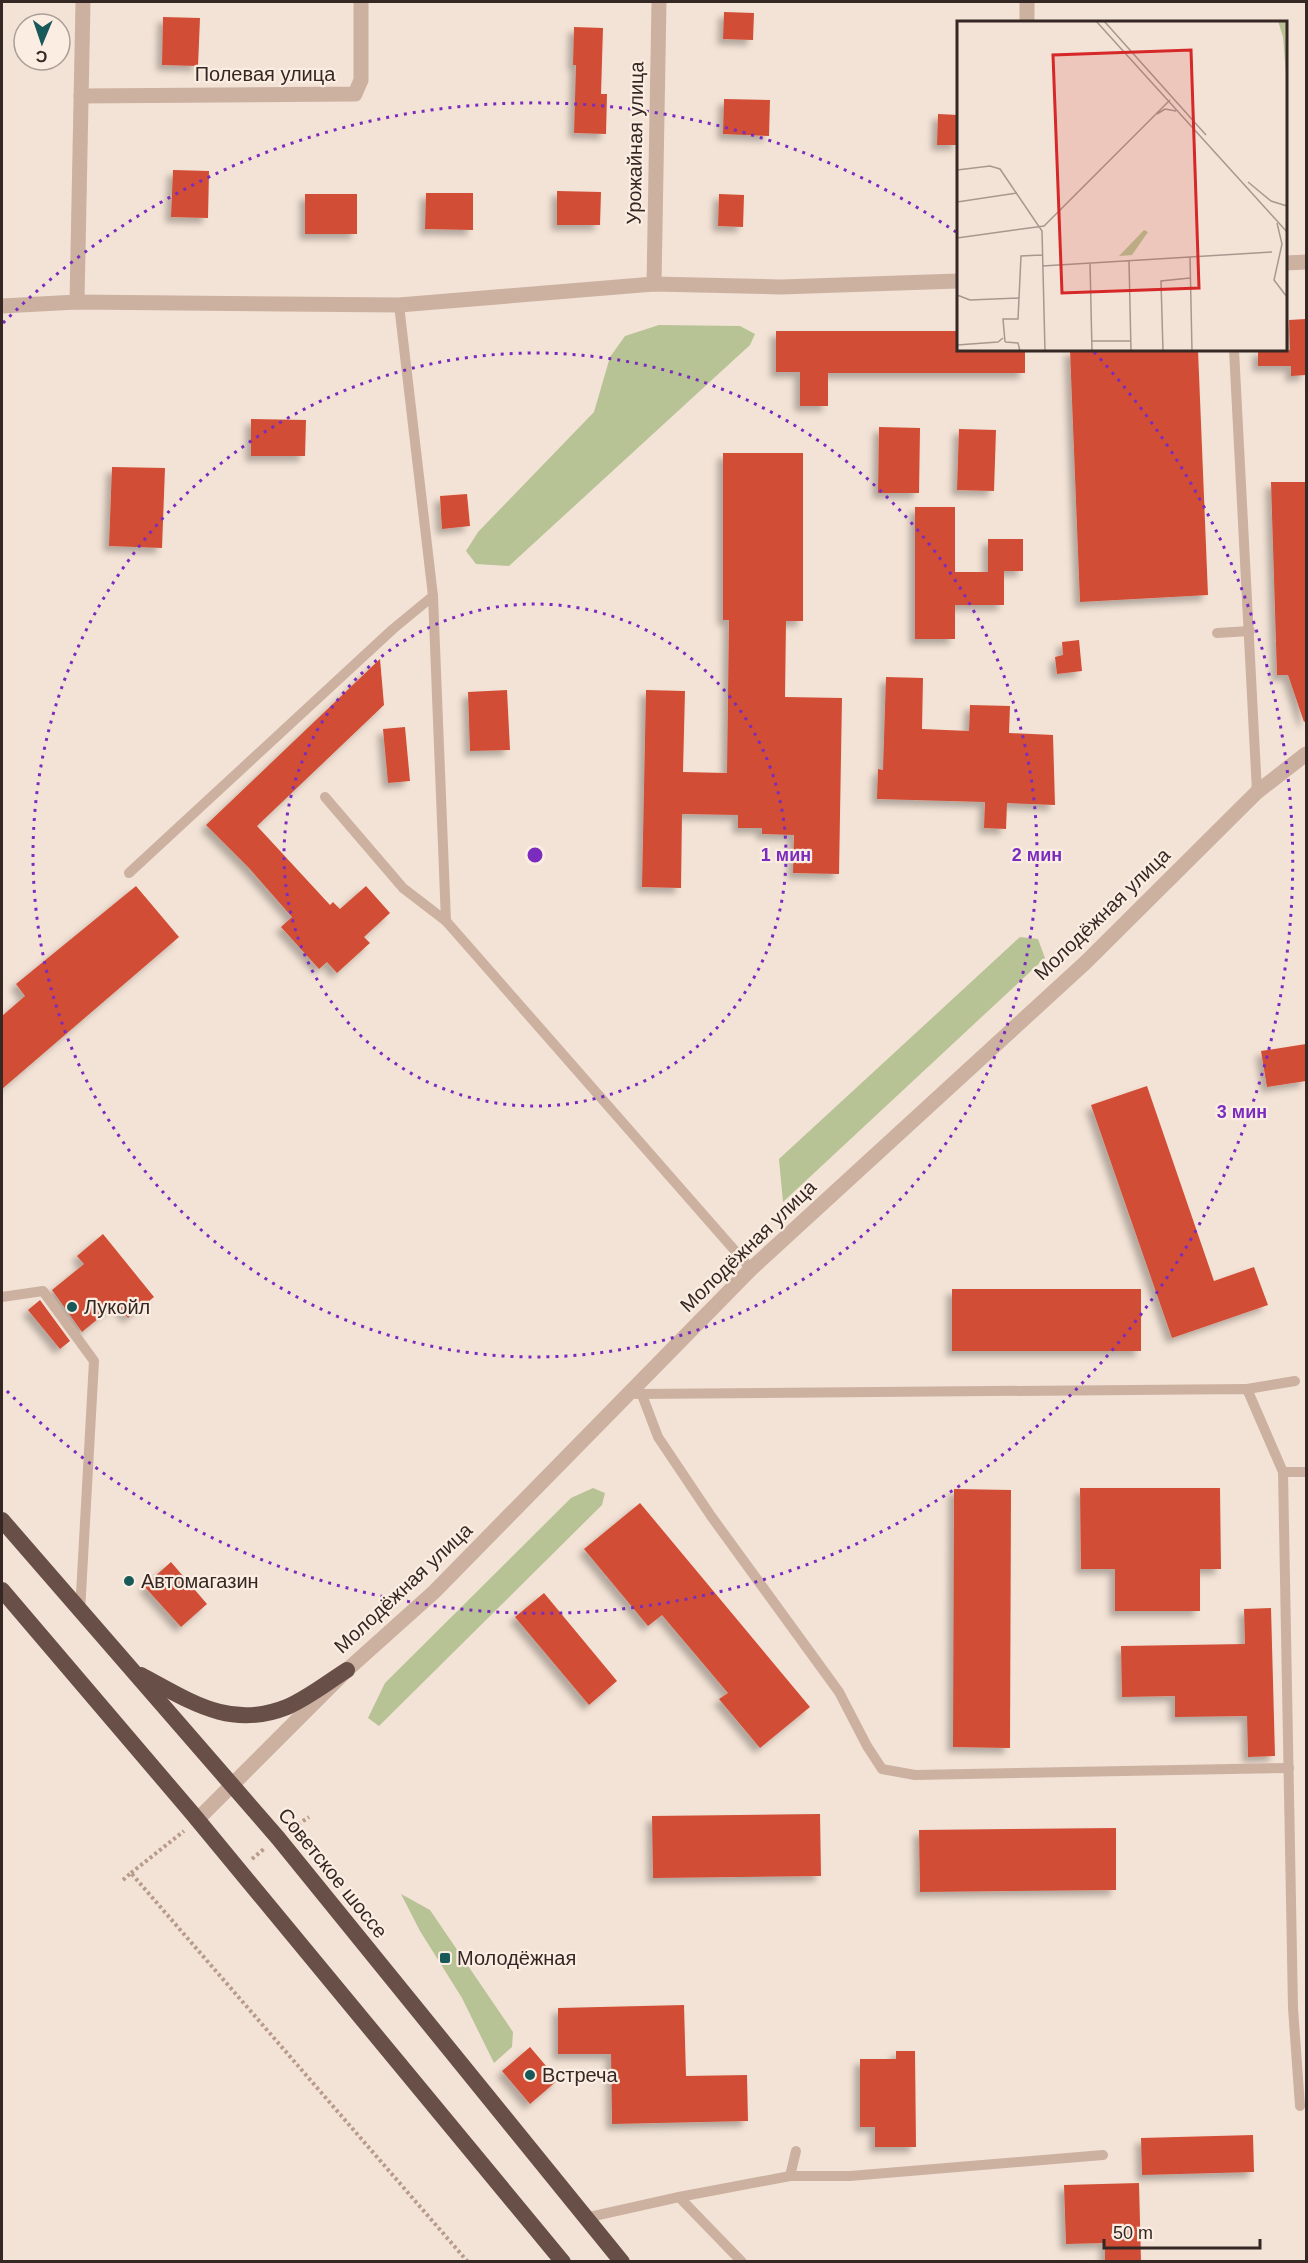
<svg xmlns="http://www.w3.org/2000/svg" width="1308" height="2263" font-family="Helvetica,sans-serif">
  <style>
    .green { fill: #b7c395 }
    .building { fill: #d24e35; filter: url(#shadow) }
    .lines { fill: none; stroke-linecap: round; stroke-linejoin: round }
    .path { stroke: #b89b8b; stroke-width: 4; stroke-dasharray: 3 3; stroke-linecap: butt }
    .service { stroke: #ccb1a1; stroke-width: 10 }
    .minor { stroke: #ccb1a1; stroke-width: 15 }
    .trunk { stroke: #684f48; stroke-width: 16 }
    .ring { fill: none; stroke: #7b2cbf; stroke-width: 3; stroke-dasharray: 3 6 }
    .poi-dot { fill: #175a59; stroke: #fbede2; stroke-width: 2 }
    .labels { text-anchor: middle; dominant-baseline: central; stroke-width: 4.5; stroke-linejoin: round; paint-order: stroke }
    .street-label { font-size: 20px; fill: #352824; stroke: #fbede2 }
    .poi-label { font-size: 20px; fill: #352824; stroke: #fbede2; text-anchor: start }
    .inset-road { fill: none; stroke: #a7988f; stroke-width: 1.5 }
    .view { fill: #d62828; fill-opacity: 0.15; stroke: #d62828; stroke-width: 3 }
    .inset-edge { fill: none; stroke: #352824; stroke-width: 3 }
    .centre { fill: #7b2cbf; stroke: #fbede2; stroke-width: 3 }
    .ring-label { font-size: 18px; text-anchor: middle; font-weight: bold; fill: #7b2cbf; stroke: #fbede2; stroke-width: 4.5; stroke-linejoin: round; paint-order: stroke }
  </style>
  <defs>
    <filter id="shadow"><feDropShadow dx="-5.5" dy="5.5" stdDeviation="3" flood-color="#0004"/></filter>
  </defs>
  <rect width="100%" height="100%" fill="#f3e3d6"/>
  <!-- green -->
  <g class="green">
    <polygon points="659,325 740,326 755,334 750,345 509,566 476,564 466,551 478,532 594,412 610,357 625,336"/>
    <polygon points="1020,937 1038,939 1045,958 783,1202 779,1159"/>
    <polygon points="593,1488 605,1493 602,1505 379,1726 368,1718 385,1683 571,1498"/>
    <polygon points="401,1894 430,1910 513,2032 512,2047 494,2063 462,1998 420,1931"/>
  </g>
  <!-- building -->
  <g class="building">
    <polygon points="724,12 754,13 753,40 723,39"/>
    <polygon points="163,17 200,18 198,66 162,65"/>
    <polygon points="574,27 603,28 601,94 607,94 606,134 574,133 576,65 573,65"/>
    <polygon points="724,99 770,100 769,136 723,134"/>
    <polygon points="938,114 958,115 958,145 937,145"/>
    <polygon points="173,170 209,171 208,218 171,217"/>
    <polygon points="557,191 601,192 600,225 557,225"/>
    <polygon points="426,193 473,193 473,230 425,229"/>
    <rect x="305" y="194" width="52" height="40"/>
    <polygon points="719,194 744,195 743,227 718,226"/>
    <polygon points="1306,319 1306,375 1291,376 1291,366 1258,366 1258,350 1290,350 1289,320"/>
    <polygon points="776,331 958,331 958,350 1025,350 1025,373 828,373 828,406 800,406 800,372 776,372"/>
    <polygon points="1070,350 1198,350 1208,595 1080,602"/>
    <polygon points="251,419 306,420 305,456 251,456"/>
    <polygon points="879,427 920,428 919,493 878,493"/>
    <polygon points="959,429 996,430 994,491 957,490"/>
    <polygon points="723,453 803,453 803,621 786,621 785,697 842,698 839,874 793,873 794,835 762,834 762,828 738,828 738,815 682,814 681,888 642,887 646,690 685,691 683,772 727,773 729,620 723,620"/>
    <polygon points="112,467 165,468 162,548 109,546"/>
    <polygon points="1271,482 1306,482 1306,721 1304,722 1288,675 1277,675"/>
    <polygon points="467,494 470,526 442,529 440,496"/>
    <polygon points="915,507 955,507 955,572 988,572 988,539 1023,539 1023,571 1004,571 1004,605 955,605 955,639 915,639"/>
    <polygon points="1079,640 1082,671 1057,674 1055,657 1063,655 1062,642"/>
    <polygon points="380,659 384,705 257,826 330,905 333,902 340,909 366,886 390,913 364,937 370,943 337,973 327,962 319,969 281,927 292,917 249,868 206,825"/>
    <polygon points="886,677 923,678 922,729 969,731 970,705 1010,706 1009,733 1053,735 1055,805 1007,803 1006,829 984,828 985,802 877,799 878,769 883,770"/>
    <polygon points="507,690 510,750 470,751 468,692"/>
    <polygon points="405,727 410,781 388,783 383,729"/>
    <polygon points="136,886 179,937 2,1089 2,1016 25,996 16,984"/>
    <polygon points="1306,1044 1306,1081 1267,1087 1261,1051"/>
    <polygon points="1147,1086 1214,1281 1254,1267 1268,1305 1172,1338 1091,1105"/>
    <polygon points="103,1234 154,1297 128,1318 116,1304 82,1332 52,1290 84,1264 77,1256"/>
    <rect x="952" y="1289" width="189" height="62"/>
    <polygon points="40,1300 70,1341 60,1349 28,1310"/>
    <polygon points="1080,1488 1220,1488 1221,1569 1200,1569 1200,1611 1115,1611 1115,1569 1081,1569"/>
    <polygon points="954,1489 1011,1490 1010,1748 953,1747"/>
    <polygon points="640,1503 810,1707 760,1748 719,1699 728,1693 662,1615 648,1626 584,1549"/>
    <polygon points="171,1562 207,1604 181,1627 144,1586"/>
    <polygon points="544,1593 617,1681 589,1705 515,1617"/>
    <polygon points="1271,1608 1275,1756 1248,1757 1247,1716 1175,1717 1175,1696 1122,1697 1121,1646 1245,1644 1244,1609"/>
    <polygon points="820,1814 821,1876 653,1878 652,1816"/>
    <polygon points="1116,1828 1116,1890 920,1892 919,1830"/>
    <polygon points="684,2005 686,2076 747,2075 748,2121 612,2124 611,2054 558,2054 558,2008"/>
    <polygon points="530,2047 558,2080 530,2104 502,2071"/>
    <polygon points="896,2051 915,2051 916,2147 875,2147 875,2127 860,2127 860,2059 896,2059"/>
    <polygon points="1253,2135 1254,2172 1142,2175 1141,2138"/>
    <polygon points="1139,2183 1141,2262 1105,2262 1105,2243 1066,2244 1064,2185"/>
  </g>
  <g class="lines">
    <!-- path -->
    <g class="path">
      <polyline points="293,1828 309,1817"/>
      <polyline points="252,1859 265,1848"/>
      <polyline points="131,1873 184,1831"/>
      <polyline points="123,1880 131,1873 468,2262"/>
    </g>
    <!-- service -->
    <g class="service">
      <polyline points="399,305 433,596 446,921 751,1269"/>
      <polyline points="1234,350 1257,792"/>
      <polyline points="1217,633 1250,631"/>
      <polyline points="325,797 403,888 446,921"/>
      <polyline points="129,873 393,629 433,596"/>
      <polyline points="2,1297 43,1291 94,1361 80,1612"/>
      <polyline points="1247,1389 1295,1381"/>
      <polyline points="636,1394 1247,1389 1283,1472 1306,1472"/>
      <polyline points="642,1395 658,1437 711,1516 839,1692 867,1746 882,1769 915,1775 1289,1768"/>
      <polyline points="1283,1472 1293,2008 1300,2106"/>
      <polyline points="790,2176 796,2151"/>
      <polyline points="679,2197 790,2176 850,2176 1103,2155"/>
      <polyline points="585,2218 679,2197 742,2262"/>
    </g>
    <!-- minor -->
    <g class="minor">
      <polyline points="1027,22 1027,2"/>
      <polyline points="81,96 355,94 361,80 361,2"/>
      <polyline points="1286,263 1306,262"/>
      <polyline points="654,284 659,2"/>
      <polyline points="77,302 83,2"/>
      <polyline points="2,306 77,302 399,305 654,284 781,287 958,281"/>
      <polyline points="197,1820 347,1670 434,1592 751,1269 1086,962 1257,792 1306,754"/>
    </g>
    <!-- trunk -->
    <g class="trunk">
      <polyline points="2,1520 278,1838 622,2262"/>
      <polyline points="2,1590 192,1813 563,2262"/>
      <path d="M141,1675C190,1701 230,1730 287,1707C308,1698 328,1682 347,1670"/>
    </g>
  </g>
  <!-- distance rings -->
  <g class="ring">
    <circle cx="535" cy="855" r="251"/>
    <circle cx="535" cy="855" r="502"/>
    <path d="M3 323A752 752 0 0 1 956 232M1094 352A752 752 0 0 1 3 1387"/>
  </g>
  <!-- markers -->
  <g class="poi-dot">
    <circle cx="72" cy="1307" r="6"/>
    <circle cx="129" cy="1581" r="6"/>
    <rect x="439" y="1952" width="12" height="12" rx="3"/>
    <circle cx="530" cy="2075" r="6"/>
  </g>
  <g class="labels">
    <!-- street labels -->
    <g class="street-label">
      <text x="265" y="74">Полевая улица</text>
      <text transform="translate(635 143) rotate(-89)">Урожайная улица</text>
      <text transform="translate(1102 914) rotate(-44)">Молодёжная улица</text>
      <text transform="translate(748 1246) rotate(-44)">Молодёжная улица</text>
      <text transform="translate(403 1588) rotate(-43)">Молодёжная улица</text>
      <text transform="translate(333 1873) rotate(51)">Советское шоссе</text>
    </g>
    <!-- poi labels -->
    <g class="poi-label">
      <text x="84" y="1307">Лукойл</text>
      <text x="141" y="1581">Автомагазин</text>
      <text x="457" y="1958">Молодёжная</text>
      <text x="542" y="2075">Встреча</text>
    </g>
  </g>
  <!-- overview -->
  <g transform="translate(957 21)">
    <rect width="330" height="330" fill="#f3e3d6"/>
    <path d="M321,0H330L329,54L326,16ZM187,209L191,211L175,234L162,235Z" fill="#b7c395"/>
    <path class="inset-road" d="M139,0L330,211M147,0L249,114M200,93L208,88L219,90M0,149L33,145L43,148L85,210L88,330M291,161L314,180L330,185M0,181L60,172M320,202L325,223L317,259L330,276M0,217L87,205L213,79M233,236L235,330M172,240L174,330M133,242L135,330M85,245L315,231M0,274L13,279L62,277M135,320H174M48,321L46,298H61L64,235L85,234M48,321L61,322L63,330M0,324L41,321L46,317M206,330L204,260L233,257"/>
    <path class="view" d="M234,29L242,267L105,272L96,34Z"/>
    <rect width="330" height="330" class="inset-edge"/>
  </g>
  <circle cx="535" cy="855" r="9" class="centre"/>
  <g class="ring-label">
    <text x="786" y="861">1 мин</text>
    <text x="1037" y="861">2 мин</text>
    <text x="1242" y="1118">3 мин</text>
  </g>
  <!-- border -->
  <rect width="1308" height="2263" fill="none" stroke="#352824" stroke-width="6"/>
  <!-- north arrow -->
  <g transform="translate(42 42) rotate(182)"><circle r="28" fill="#fbede2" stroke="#ac9e96" stroke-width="1.5"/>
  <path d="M0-4.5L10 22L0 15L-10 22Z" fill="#175a59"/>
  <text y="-9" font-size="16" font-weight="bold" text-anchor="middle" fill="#352824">С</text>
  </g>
  <!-- scale -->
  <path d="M1104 2239v9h156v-9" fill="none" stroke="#352824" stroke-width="3"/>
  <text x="1113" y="2239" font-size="18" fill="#352824" stroke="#fbede2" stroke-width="4.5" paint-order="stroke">50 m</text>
</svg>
